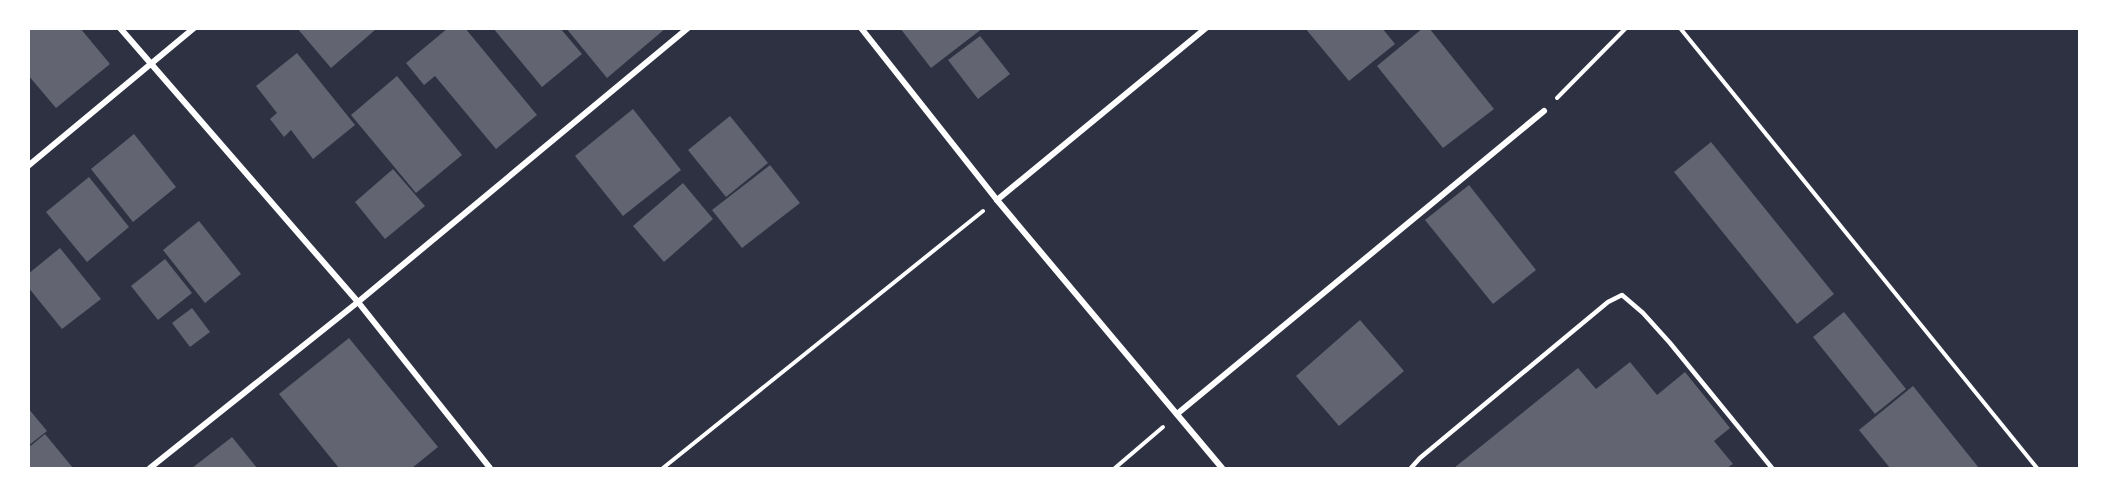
<svg xmlns="http://www.w3.org/2000/svg" width="2108" height="497" font-family="'Titillium Web',sans-serif">
  <style>
    .building { fill: #626471 }
    .lines { fill: none; stroke-linecap: round; stroke-linejoin: round }
    .path { stroke: #fff; stroke-width: 4 }
    .service { stroke: #fff; stroke-width: 4.5 }
    .minor { stroke: #fff; stroke-width: 6 }
  </style>
  <rect width="100%" height="100%" fill="#2d3142"/>
  <!-- building -->
  <g class="building">
    <polygon points="28,28 80,28 110,64 56,108 28,75"/>
    <polygon points="297,28 373,28 375,30 331,68"/>
    <polygon points="448,28 465,28 537,115 496,149 435,76 424,85 406,63"/>
    <polygon points="493,28 560,28 582,54 542,87"/>
    <polygon points="566,28 666,28 607,78"/>
    <polygon points="900,28 983,28 931,68"/>
    <polygon points="1305,28 1382,28 1395,44 1349,81"/>
    <polygon points="1423,28 1429,28 1494,109 1443,148 1377,66"/>
    <polygon points="980,36 1010,74 978,99 948,60"/>
    <polygon points="297,53 355,125 313,159 291,130 284,137 270,119 277,113 256,86"/>
    <polygon points="397,76 462,155 416,193 351,115"/>
    <polygon points="633,109 681,170 623,216 575,156"/>
    <polygon points="730,116 768,163 726,197 688,150"/>
    <polygon points="134,134 176,187 133,222 91,169"/>
    <polygon points="1711,142 1834,294 1797,324 1674,172"/>
    <polygon points="770,165 800,203 742,248 712,210"/>
    <polygon points="393,169 425,206 385,239 355,202"/>
    <polygon points="89,177 129,227 87,262 46,212"/>
    <polygon points="683,183 713,219 664,262 633,226"/>
    <polygon points="1469,185 1536,270 1493,304 1425,220"/>
    <polygon points="199,221 241,274 205,303 163,250"/>
    <polygon points="60,248 101,299 62,329 28,287 28,274"/>
    <polygon points="165,259 192,293 158,320 131,286"/>
    <polygon points="192,308 210,332 190,347 172,323"/>
    <polygon points="1844,312 1906,389 1875,414 1813,337"/>
    <polygon points="1360,320 1404,371 1339,426 1296,376"/>
    <polygon points="349,338 438,447 412,468 339,468 279,394"/>
    <polygon points="1630,362 1657,395 1685,372 1730,428 1714,441 1733,464 1727,468 1454,468 1578,368 1596,389"/>
    <polygon points="1913,386 1979,468 1890,468 1859,430"/>
    <polygon points="28,408 47,431 28,446"/>
    <polygon points="45,434 73,468 28,468 28,448"/>
    <polygon points="232,437 257,468 192,468"/>
  </g>
  <g class="lines">
    <!-- path -->
    <g class="path">
      <polyline points="1680,28 2037,468"/>
      <polyline points="1557,98 1626,28"/>
      <polyline points="663,468 983,211"/>
      <polyline points="1115,468 1163,427"/>
    </g>
    <!-- service -->
    <polyline class="service" points="1411,468 1420,458 1608,302 1622,295 1643,313 1670,343 1772,468"/>
    <!-- minor -->
    <g class="minor">
      <polyline points="120,28 358,302 490,468"/>
      <polyline points="861,28 997,200 1222,468"/>
      <polyline points="28,166 194,28"/>
      <polyline points="997,200 1206,28"/>
      <polyline points="1177,414 1544,111"/>
      <polyline points="150,468 358,302 688,28"/>
    </g>
  </g>
  <!-- border -->
  <rect width="2108" height="497" fill="none" stroke="#ffffff" stroke-width="60"/>
</svg>
